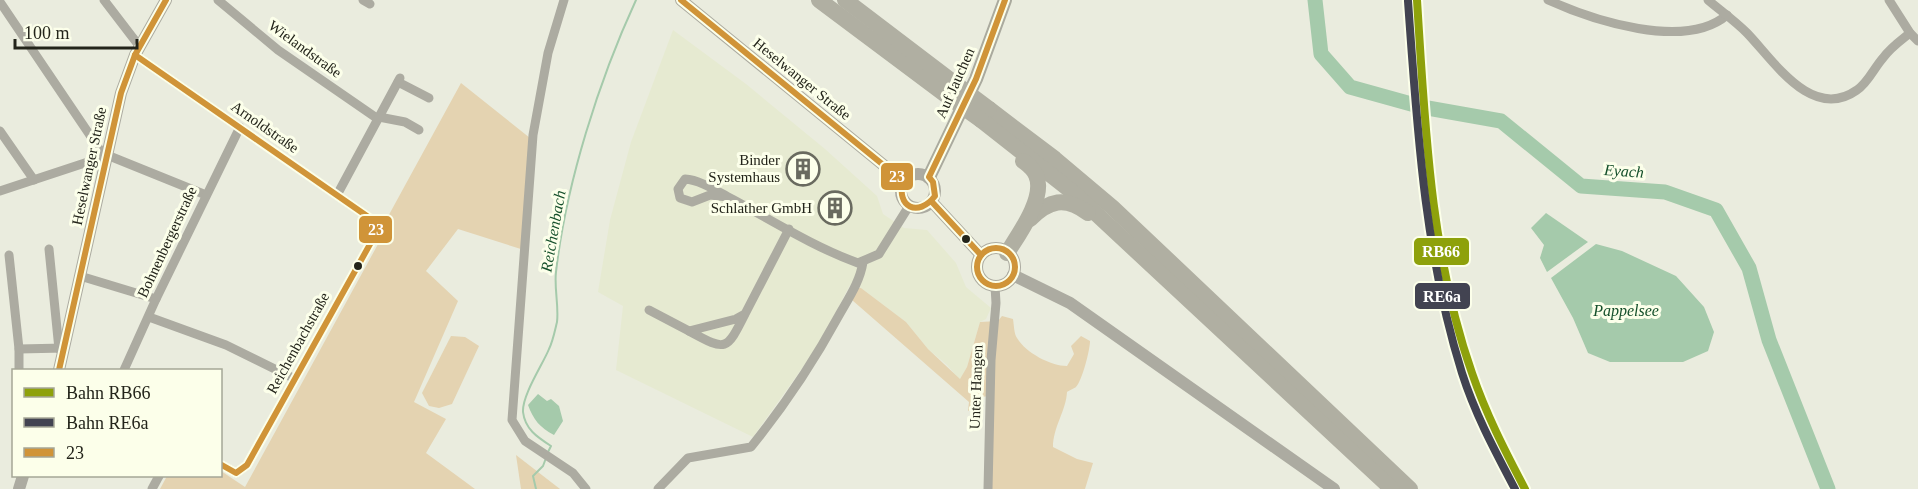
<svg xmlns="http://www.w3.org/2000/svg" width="1918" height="489" font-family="Georgia,serif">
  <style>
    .built { fill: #e6ead1 }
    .green { fill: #e4d3b1 }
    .water { fill: #a5caab }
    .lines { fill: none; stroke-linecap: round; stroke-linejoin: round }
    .stream { stroke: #a5caab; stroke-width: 2 }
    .river { stroke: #a5caab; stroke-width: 15 }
    .minor { stroke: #acaba1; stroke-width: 9 }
    .tertiary { stroke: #acaba1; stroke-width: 12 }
    .secondary { stroke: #aaaa9e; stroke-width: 14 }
    .trunk { stroke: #b0afa2; stroke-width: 16 }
    .trunk-bridge { stroke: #b0afa2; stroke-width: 16 }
    .bus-1-casing { stroke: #fcffea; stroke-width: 10 }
    .bus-1 { stroke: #d09438; stroke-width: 6 }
    .rail-1-casing { stroke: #fcffea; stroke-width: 12 }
    .rail-2-casing { stroke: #fcffea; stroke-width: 12 }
    .rail-1 { stroke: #8ea10b; stroke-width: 8 }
    .rail-2 { stroke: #424351; stroke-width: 8 }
    .bus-dot { fill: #23241a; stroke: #fcffea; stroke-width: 2 }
    .labels { text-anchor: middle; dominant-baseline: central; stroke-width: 6; stroke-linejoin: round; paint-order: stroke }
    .street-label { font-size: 15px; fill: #23241a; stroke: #fcffea }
    .poi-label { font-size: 15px; fill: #23241a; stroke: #fcffea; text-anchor: end }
    .water-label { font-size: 16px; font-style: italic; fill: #15502b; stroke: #fcffea }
    .line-badge { stroke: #fcffea; stroke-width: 2 }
    .badge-label { font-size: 16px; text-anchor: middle; font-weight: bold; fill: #fff }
  </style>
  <rect width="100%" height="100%" fill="#eaecde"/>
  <!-- built -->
  <polygon class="built" points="673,30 746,84 825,149 877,196 883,214 904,228 927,230 956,263 966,287 991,308 986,319 980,322 967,367 960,380 947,365 928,349 906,322 861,288 850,285 818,346 753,437 616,370 623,306 598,292 610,220 631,142"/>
  <!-- green -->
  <g class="green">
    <polygon points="461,83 530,138 524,250 458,229 426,271 458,301 414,402 446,419 426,453 475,489 160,489 167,476 220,476 221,471 245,487 383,235 385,222"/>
    <path d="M855,288H861L906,322L928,349L960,379L967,367L980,322L998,321L1002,316L1013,319C1014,325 1014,334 1017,338C1026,353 1051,366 1067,366L1074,354L1071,346L1081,336L1090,341C1090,350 1082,381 1076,387C1075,388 1068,391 1067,392C1066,411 1053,427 1053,447L1077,459L1093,463L1085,489H989L991,396L980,397L979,405L968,411L969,402L852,300Z"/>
    <polygon points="451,336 465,337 479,346 452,404 439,408 429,406 422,393"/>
    <polygon points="516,455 560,489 521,489"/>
  </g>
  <!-- water -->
  <g class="water">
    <polygon points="1546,213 1588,242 1547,272 1540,258 1544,245 1531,228"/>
    <polygon points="1596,244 1622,251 1676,276 1704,307 1714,332 1708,351 1683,362 1610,362 1588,353 1573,318 1551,278"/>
    <path d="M538,394L547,401L551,399L559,406L563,421L554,435C540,428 533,419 528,405Z"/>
  </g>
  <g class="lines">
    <!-- stream -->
    <g class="stream">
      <path d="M548,452L551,446C537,437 525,429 523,412C522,395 543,364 549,349C553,341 555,330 557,322C559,306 554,288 556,272C566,184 599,80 636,0"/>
      <polyline points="536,489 533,476 543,466 546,458"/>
    </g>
    <!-- river -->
    <polyline class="river" points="1315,0 1321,54 1350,87 1422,107 1501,121 1581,186 1665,192 1716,210 1749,268 1769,340 1828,489"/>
    <!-- minor -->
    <g class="minor">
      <polyline points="104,0 140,47"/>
      <polyline points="218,0 278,50 378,119"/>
      <polyline points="363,0 370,4"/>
      <polyline points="564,0 548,53 533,135 512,420 525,441 573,473 586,489"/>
      <path d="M1548,0C1592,20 1685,51 1727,15"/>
      <path d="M1708,0C1721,11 1735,21 1747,33C1774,61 1812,122 1857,90C1868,83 1874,68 1883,58C1890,48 1900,41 1910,33"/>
      <polyline points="1889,0 1910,33 1918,41"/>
      <polyline points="0,2 102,153 206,195"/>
      <polyline points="135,55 377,223 374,237 247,465 236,473 220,464"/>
      <polyline points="398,82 429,98"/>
      <polyline points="379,117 405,122 419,130"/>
      <polyline points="0,131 34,180"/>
      <polyline points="0,191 106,156"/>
      <polyline points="337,195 400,78"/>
      <path d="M728,197L710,195L692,202L680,198L678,189L685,179C701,180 718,192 732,199C773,221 814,247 858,263L879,254L909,206"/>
      <polyline points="49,249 59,349"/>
      <polyline points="9,255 19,349 19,370"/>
      <polyline points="80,276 156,299"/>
      <polyline points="649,310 689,331"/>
      <path d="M745,314C726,352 726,351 689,331L736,319L745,314L789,229"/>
      <polyline points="149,317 226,345 295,379"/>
      <polyline points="19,349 64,348"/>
      <polyline points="124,370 156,299 240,127"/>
      <polyline points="152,489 159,476"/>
      <path d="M658,489L688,458L751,447C784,406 813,363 838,317C848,299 860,282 863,262"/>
      <polyline points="988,489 991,360 996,303 995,286"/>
    </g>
    <!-- tertiary -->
    <g class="tertiary">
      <polyline points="681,0 903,181"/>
      <circle cx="918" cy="191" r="17"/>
      <polyline points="932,202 981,255"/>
      <circle cx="996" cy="267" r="19"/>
      <polyline points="1013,275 1070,303 1334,489"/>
      <polyline points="59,370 121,93 135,55 166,0"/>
      <polyline points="19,489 23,476"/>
    </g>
    <!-- secondary -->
    <polyline class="secondary" points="929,177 976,79 1005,0"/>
    <!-- trunk -->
    <g class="trunk">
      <polyline points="819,0 946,95"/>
      <polyline points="845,0 953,82"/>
      <polyline points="989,109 1055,159 1112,207 1410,489"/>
      <polyline points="981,120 1075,194 1392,489"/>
      <path d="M1030,219C1049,200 1065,196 1088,213"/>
      <path d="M1007,253C1019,234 1046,197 1036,175C1033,168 1028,165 1023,161"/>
    </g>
    <!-- trunk-bridge -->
    <g class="trunk-bridge">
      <polyline points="953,82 989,109"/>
      <polyline points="946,95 981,120"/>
    </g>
    <defs>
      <g id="bus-1">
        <path d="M681,0L903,181C896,207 918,218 935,196L933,182L929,177L976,79L1005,0"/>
        <polyline points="135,55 377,223 374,237 247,465 236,473 220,464"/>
        <polyline points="932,202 981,255"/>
        <circle cx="996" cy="267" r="19"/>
        <polyline points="59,370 121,93 135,55 166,0"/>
      </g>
    </defs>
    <!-- bus-1 casing -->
    <use href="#bus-1" class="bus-1-casing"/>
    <!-- bus-1 -->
    <use href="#bus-1" class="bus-1"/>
    <defs>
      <path id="rail-1" d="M1417,0C1425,125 1430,254 1472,373C1486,414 1505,451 1525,489"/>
      <path id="rail-2" d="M1408,1C1417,126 1424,252 1462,373C1475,414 1495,451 1515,489"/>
    </defs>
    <!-- rail-1 casing -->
    <use href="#rail-1" class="rail-1-casing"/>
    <!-- rail-2 casing -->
    <use href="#rail-2" class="rail-2-casing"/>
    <!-- rail-1 -->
    <use href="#rail-1" class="rail-1"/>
    <!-- rail-2 -->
    <use href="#rail-2" class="rail-2"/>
  </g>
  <!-- icons -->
  <defs>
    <symbol id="building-ring" viewBox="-11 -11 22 22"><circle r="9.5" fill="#fcffea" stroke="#696a5f" stroke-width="1.5"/><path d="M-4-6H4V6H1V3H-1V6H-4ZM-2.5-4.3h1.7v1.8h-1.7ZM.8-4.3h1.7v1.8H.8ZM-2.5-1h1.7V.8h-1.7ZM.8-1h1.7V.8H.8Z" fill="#696a5f"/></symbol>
  </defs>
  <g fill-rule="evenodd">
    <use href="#building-ring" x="784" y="150" width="38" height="38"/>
    <use href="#building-ring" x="816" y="189" width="38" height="38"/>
  </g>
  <!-- markers -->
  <g class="bus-dot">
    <circle cx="966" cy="239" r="5"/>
    <circle cx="358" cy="266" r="5"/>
  </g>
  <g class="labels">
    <!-- street labels -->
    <g class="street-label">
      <text transform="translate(305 49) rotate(36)">Wielandstraße</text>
      <text transform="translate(802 79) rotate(39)">Heselwanger Straße</text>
      <text transform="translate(955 83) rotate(-66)">Auf Jauchen</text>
      <text transform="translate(265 127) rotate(35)">Arnoldstraße</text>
      <text transform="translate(89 166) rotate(-78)">Heselwanger Straße</text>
      <text transform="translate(167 242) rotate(-65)">Bohnenbergerstraße</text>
      <text transform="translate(298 343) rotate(-61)">Reichenbachstraße</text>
      <text transform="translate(976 387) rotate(-88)">Unter Hangen</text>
    </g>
    <!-- poi labels -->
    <g class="poi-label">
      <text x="780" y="160">Binder<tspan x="780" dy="17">Systemhaus</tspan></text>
      <text x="812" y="208">Schlather GmbH</text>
    </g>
    <!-- water labels -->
    <g class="water-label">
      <text transform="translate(1624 171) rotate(4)">Eyach</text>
      <text transform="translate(553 231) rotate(-80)">Reichenbach</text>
      <text x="1626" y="310">Pappelsee</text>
    </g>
  </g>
  <g class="line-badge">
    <rect x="880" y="162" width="34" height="29" rx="6" fill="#d09438"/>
    <rect x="358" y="215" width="35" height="29" rx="6" fill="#d09438"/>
    <rect x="1413" y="237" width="57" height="29" rx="6" fill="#8ea10b"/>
    <rect x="1414" y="282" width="57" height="28" rx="6" fill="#424351"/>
  </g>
  <g class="badge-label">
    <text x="897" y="182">23</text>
    <text x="376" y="235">23</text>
    <text x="1441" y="257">RB66</text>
    <text x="1442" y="302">RE6a</text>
  </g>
  <!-- legend -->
  <rect x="12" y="369" width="210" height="108" fill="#fcffea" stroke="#a5a797" stroke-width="1.5"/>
  <rect x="24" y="388" width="30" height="9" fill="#8ea10b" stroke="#a5a797" stroke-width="1.5"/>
  <text x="66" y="399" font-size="18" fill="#23241a">Bahn RB66</text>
  <rect x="24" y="418" width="30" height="9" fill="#424351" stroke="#a5a797" stroke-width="1.5"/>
  <text x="66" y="429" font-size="18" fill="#23241a">Bahn RE6a</text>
  <rect x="24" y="448" width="30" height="9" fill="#d09438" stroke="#a5a797" stroke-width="1.5"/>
  <text x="66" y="459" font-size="18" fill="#23241a">23</text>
  <!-- scale -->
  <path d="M15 39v9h122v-9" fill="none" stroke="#23241a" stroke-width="3"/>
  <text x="24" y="39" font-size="18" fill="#23241a" stroke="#fcffea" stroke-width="4.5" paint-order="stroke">100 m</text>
</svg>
